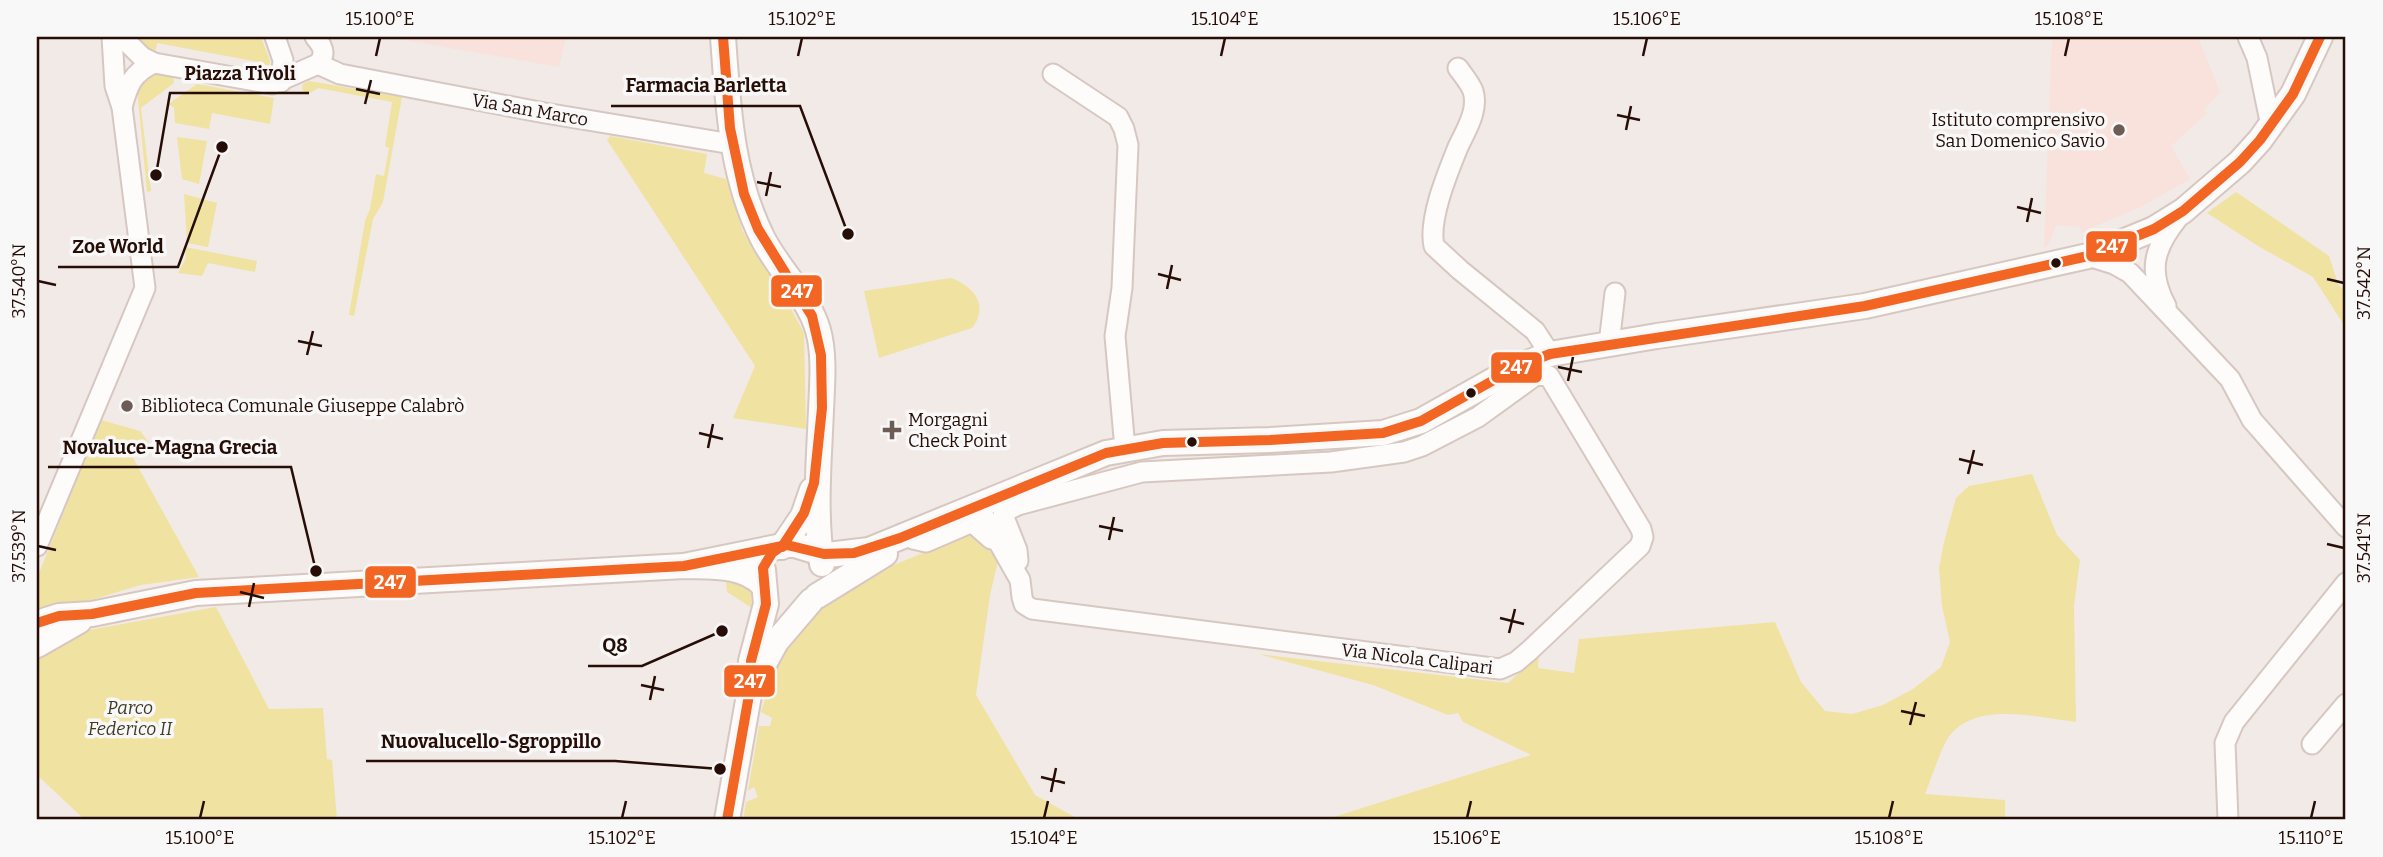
<svg xmlns="http://www.w3.org/2000/svg" width="2383" height="857" font-family="Bitter,serif">
  <style>
    .built { fill: #f8e2db }
    .green { fill: #f0e2a1 }
    .lines { fill: none; stroke-linecap: round; stroke-linejoin: round }
    .minor-casing { stroke: #d7c7c1; stroke-width: 23 }
    .major-casing { stroke: #d7c7c1; stroke-width: 28 }
    .minor { stroke: #fdfcfb; stroke-width: 19 }
    .major { stroke: #fdfcfb; stroke-width: 24 }
    .bus-1-casing { stroke: #f8f8f8; stroke-width: 16 }
    .bus-1 { stroke: #f26522; stroke-width: 10 }
    .ticks { fill: none; stroke: #260e07; stroke-width: 2.5 }
    .poi-dot { fill: #6d5b55; stroke: #f8f8f8; stroke-width: 2.5 }
    .bus-dot { fill: #260e07; stroke: #f8f8f8; stroke-width: 2.5 }
    .labels { text-anchor: middle; dominant-baseline: central; stroke-width: 7; stroke-linejoin: round; paint-order: stroke }
    .street-label { font-size: 18px; fill: #260e07; stroke: #f8f8f8 }
    .poi-label { font-size: 18px; fill: #260e07; stroke: #f8f8f8; text-anchor: start }
    .park-label { font-size: 18px; font-style: italic; fill: #3f3b23; stroke: #f8f8f8 }
    .leader { fill: none; stroke: #260e07; stroke-width: 2.5 }
    .callout-dot { fill: #260e07; stroke: #f8f8f8; stroke-width: 2.5 }
    .callout-label { font-size: 19px; text-anchor: middle; font-weight: bold; fill: #260e07; stroke: #f8f8f8; stroke-width: 7; stroke-linejoin: round; paint-order: stroke }
    .line-badge { stroke: #f8f8f8; stroke-width: 2.5 }
    .badge-label { font-size: 19px; text-anchor: middle; font-weight: bold; fill: #fff }
    .neatline { fill: none; stroke: #260e07; stroke-width: 2.5 }
    .ticks-label { font-size: 18px; text-anchor: middle; fill: #260e07 }
  </style>
  <rect width="100%" height="100%" fill="#f2eae7"/>
  <!-- built -->
  <g class="built">
    <polygon points="387,37 566,37 559,67"/>
    <polygon points="2052,37 2198,37 2220,92 2204,110 2207,113 2171,146 2190,179 2141,207 2081,232 2080,227 2056,225 2050,242 2044,248"/>
  </g>
  <!-- green -->
  <g class="green">
    <polygon points="134,37 261,37 270,61 268,74 258,72 259,62 157,43 155,54 152,53"/>
    <polygon points="158,73 173,76 174,83 141,108 151,191 147,192 137,89 143,81"/>
    <polygon points="309,81 402,97 383,202 373,219 354,316 349,315 365,221 370,209 376,174 384,176 389,148 385,146 392,102 318,88 307,95 302,89 303,84"/>
    <polygon points="197,84 274,98 270,124 212,113 209,129 175,123 174,107 167,105"/>
    <polygon points="610,136 707,154 704,173 726,179 743,232 790,307 804,333 806,429 733,418 755,366 607,140"/>
    <polygon points="177,137 207,141 199,184 182,179"/>
    <polygon points="2236,192 2329,256 2338,284 2346,293 2346,328 2313,277 2258,246 2207,213"/>
    <polygon points="184,194 217,203 208,247 187,243"/>
    <polygon points="185,247 257,261 255,272 208,263 202,276 178,273 186,258"/>
    <path d="M951,278C975,287 989,306 972,328L879,358L864,291Z"/>
    <polygon points="101,420 140,431 150,444 132,456 199,577 141,585 41,615 37,606 37,578"/>
    <path d="M2032,474L2057,535L2080,560L2074,606L2076,722C2038,718 1980,701 1951,734C1942,744 1931,780 1925,794L2005,800V820H1324L1531,755L1463,722L1458,713L1448,715L1373,685L1258,654L1508,683L1539,654L1538,668L1574,673L1579,639L1775,622L1801,682L1825,711L1852,714L1883,705L1913,689L1941,667L1950,642L1942,606L1939,568L1944,542L1956,498L1969,486Z"/>
    <path d="M975,533L998,561L990,595L976,695L1035,795L1080,820H743L746,802L758,797L754,787L748,791L759,726H770L772,718L761,712C767,693 772,674 781,657C819,585 905,561 975,533Z"/>
    <polygon points="726,579 742,582 751,591 752,608 727,592"/>
    <polygon points="216,607 269,709 323,708 327,759 332,760 337,820 85,820 37,775 37,661 43,649 78,632"/>
  </g>
  <g class="lines">
    <defs>
      <g id="minor">
        <path d="M122,37L142,57L154,63L272,84L318,64C327,54 323,46 315,37"/>
        <polyline points="275,37 283,60 281,82"/>
        <polyline points="2248,37 2257,58 2271,126"/>
        <polyline points="318,64 340,74 545,113 732,144"/>
        <path d="M1458,68C1463,75 1470,83 1473,91C1479,110 1466,130 1458,147C1448,172 1428,219 1434,246L1460,270L1535,331L1550,354"/>
        <polyline points="1053,74 1118,117 1124,129 1128,145 1122,288 1115,336 1125,449"/>
        <path d="M122,107C128,85 132,73 154,63"/>
        <polyline points="2088,256 2114,264 2130,273 2230,379 2252,420 2346,527"/>
        <path d="M2166,306C2148,272 2153,249 2177,219"/>
        <polyline points="1609,344 1615,293"/>
        <polyline points="978,506 1020,580 1022,597 1024,604 1032,609 1500,669 1516,662 1529,651 1640,546 1643,537 1641,529 1549,376 1536,375 1531,360"/>
        <polyline points="913,539 926,542 968,524 974,524 991,539"/>
        <polyline points="37,546 145,288 122,107 115,86 112,37"/>
        <polyline points="1018,561 1017,550 1003,515 1006,511 1018,505 1142,472 1331,462 1404,452 1422,446 1478,417 1536,375"/>
        <polyline points="2312,744 2346,704"/>
        <polyline points="2228,820 2225,743 2234,722 2346,583"/>
      </g>
      <g id="major">
        <path d="M723,37C728,106 731,176 763,239C779,270 808,296 818,330C825,355 822,385 821,410C819,461 814,513 822,564"/>
        <polyline points="782,547 803,516 812,490"/>
        <polyline points="684,566 787,545 795,545 828,555 869,550 1106,453 1163,443 1270,440 1383,433 1421,421 1517,367 1550,354 1657,336 1865,306 2088,256 2154,229 2183,211 2240,162 2260,140 2293,94 2320,37"/>
        <polyline points="817,596 885,554"/>
        <path d="M37,623L59,616L92,614L196,593L684,566C712,567 743,564 763,585"/>
        <polyline points="37,645 79,621"/>
        <polyline points="758,675 776,642 811,601"/>
        <polyline points="727,820 749,695 751,661 766,604 763,570"/>
      </g>
    </defs>
    <!-- minor casing -->
    <use href="#minor" class="minor-casing"/>
    <!-- major casing -->
    <use href="#major" class="major-casing"/>
    <!-- minor -->
    <use href="#minor" class="minor"/>
    <!-- major -->
    <use href="#major" class="major"/>
    <defs>
      <g id="bus-1">
        <polyline points="723,37 730,128 744,194 758,229 812,316 821,355 822,408 814,483 804,513 782,547"/>
        <polyline points="37,623 59,616 92,614 196,593 684,566 787,545 824,554 854,553 900,538 1106,453 1163,443 1270,440 1383,433 1421,421 1517,367 1550,354 1865,306 2088,256 2154,229 2183,211 2240,162 2260,140 2293,94 2320,37"/>
        <polyline points="727,820 749,695 751,661 766,604 763,568 772,553 779,548"/>
      </g>
    </defs>
    <!-- bus-1 casing -->
    <use href="#bus-1" class="bus-1-casing"/>
    <!-- bus-1 -->
    <use href="#bus-1" class="bus-1"/>
  </g>
  <!-- ticks -->
  <path class="ticks" d="M376,56L380,38M798,56L802,38M1221,56L1225,38M1643,56L1647,38M2065,56L2069,38M356,89L380,94M365,104L371,80M1617,115L1640,120M1626,130L1631,106M757,182L781,187M766,196L771,172M2017,207L2041,213M2027,222L2032,198M1158,274L1181,280M2327,279L2344,283M38,281L56,285M1167,289L1172,265M298,341L322,346M307,355L313,331M1558,367L1582,372M1568,381L1573,357M699,433L723,439M708,448L713,424M1959,459L1983,465M1968,474L1974,450M1099,526L1123,531M1109,540L1114,517M2327,544L2344,548M38,546L56,550M240,592L264,598M249,607L254,583M1500,618L1524,624M1509,633L1515,609M641,685L664,690M650,700L655,676M1901,711L1925,716M1910,725L1916,702M1041,777L1065,783M1051,792L1056,768M200,818L204,801M622,818L626,801M1044,818L1048,801M1467,818L1471,801M1889,818L1893,801M2311,818L2315,801"/>
  <!-- markers -->
  <g class="poi-dot">
    <circle cx="2119" cy="130" r="7"/>
    <circle cx="127" cy="406" r="7"/>
    <path d="M888.5 419.5h7v7h7v7h-7v7h-7v-7h-7v-7h7z"/>
  </g>
  <g class="bus-dot">
    <circle cx="2056" cy="263" r="6"/>
    <circle cx="1471" cy="393" r="6"/>
    <circle cx="1192" cy="442" r="6"/>
  </g>
  <g class="labels">
    <!-- street labels -->
    <g class="street-label">
      <text transform="translate(530 110) rotate(10)">Via San Marco</text>
      <text transform="translate(1417 659) rotate(7)">Via Nicola Calipari</text>
    </g>
    <!-- poi labels -->
    <g class="poi-label">
      <text x="2105" y="120" text-anchor="end">Istituto comprensivo<tspan x="2105" dy="21">San Domenico Savio</tspan></text>
      <text x="141" y="406">Biblioteca Comunale Giuseppe Calabrò</text>
      <text x="908" y="420">Morgagni<tspan x="908" dy="21">Check Point</tspan></text>
    </g>
    <!-- park labels -->
    <g class="park-label">
      <text x="130" y="708">Parco<tspan x="130" dy="21">Federico II</tspan></text>
    </g>
  </g>
  <!-- callouts -->
  <path class="leader" d="M156 175L170 93H309M848 234L800 106H611M222 147L178 267H58M316 571L291 467H48M722 631L642 666H588M720 769L615 761H366"/>
  <g class="callout-dot">
    <circle cx="156" cy="175" r="7"/>
    <circle cx="848" cy="234" r="7"/>
    <circle cx="222" cy="147" r="7"/>
    <circle cx="316" cy="571" r="7"/>
    <circle cx="722" cy="631" r="7"/>
    <circle cx="720" cy="769" r="7"/>
  </g>
  <g class="callout-label">
    <text x="240" y="80">Piazza Tivoli</text>
    <text x="706" y="92">Farmacia Barletta</text>
    <text x="118" y="253">Zoe World</text>
    <text x="170" y="454">Novaluce-Magna Grecia</text>
    <text x="615" y="652">Q8</text>
    <text x="491" y="748">Nuovalucello-Sgroppillo</text>
  </g>
  <g class="line-badge">
    <rect x="2085" y="230" width="53" height="33" rx="7" fill="#f26522"/>
    <rect x="770" y="274" width="53" height="34" rx="7" fill="#f26522"/>
    <rect x="1490" y="351" width="53" height="33" rx="7" fill="#f26522"/>
    <rect x="364" y="565" width="53" height="34" rx="7" fill="#f26522"/>
    <rect x="723" y="664" width="53" height="34" rx="7" fill="#f26522"/>
  </g>
  <g class="badge-label">
    <text x="2112" y="253">247</text>
    <text x="797" y="298">247</text>
    <text x="1516" y="374">247</text>
    <text x="390" y="589">247</text>
    <text x="750" y="688">247</text>
  </g>
  <!-- border -->
  <rect width="2383" height="857" fill="none" stroke="#f8f8f8" stroke-width="77"/>
  <rect x="38" y="38" width="2306" height="780" class="neatline"/>
  <g class="ticks-label">
    <text x="380" y="25">15.100°E</text>
    <text x="802" y="25">15.102°E</text>
    <text x="1225" y="25">15.104°E</text>
    <text x="1647" y="25">15.106°E</text>
    <text x="2069" y="25">15.108°E</text>
    <text transform="translate(19 281) rotate(-90)" y="6">37.540°N</text>
    <text transform="translate(2364 283) rotate(-90)" y="6">37.542°N</text>
    <text transform="translate(19 546) rotate(-90)" y="6">37.539°N</text>
    <text transform="translate(2364 548) rotate(-90)" y="6">37.541°N</text>
    <text x="200" y="844">15.100°E</text>
    <text x="622" y="844">15.102°E</text>
    <text x="1044" y="844">15.104°E</text>
    <text x="1467" y="844">15.106°E</text>
    <text x="1889" y="844">15.108°E</text>
    <text x="2311" y="844">15.110°E</text>
  </g>
</svg>
